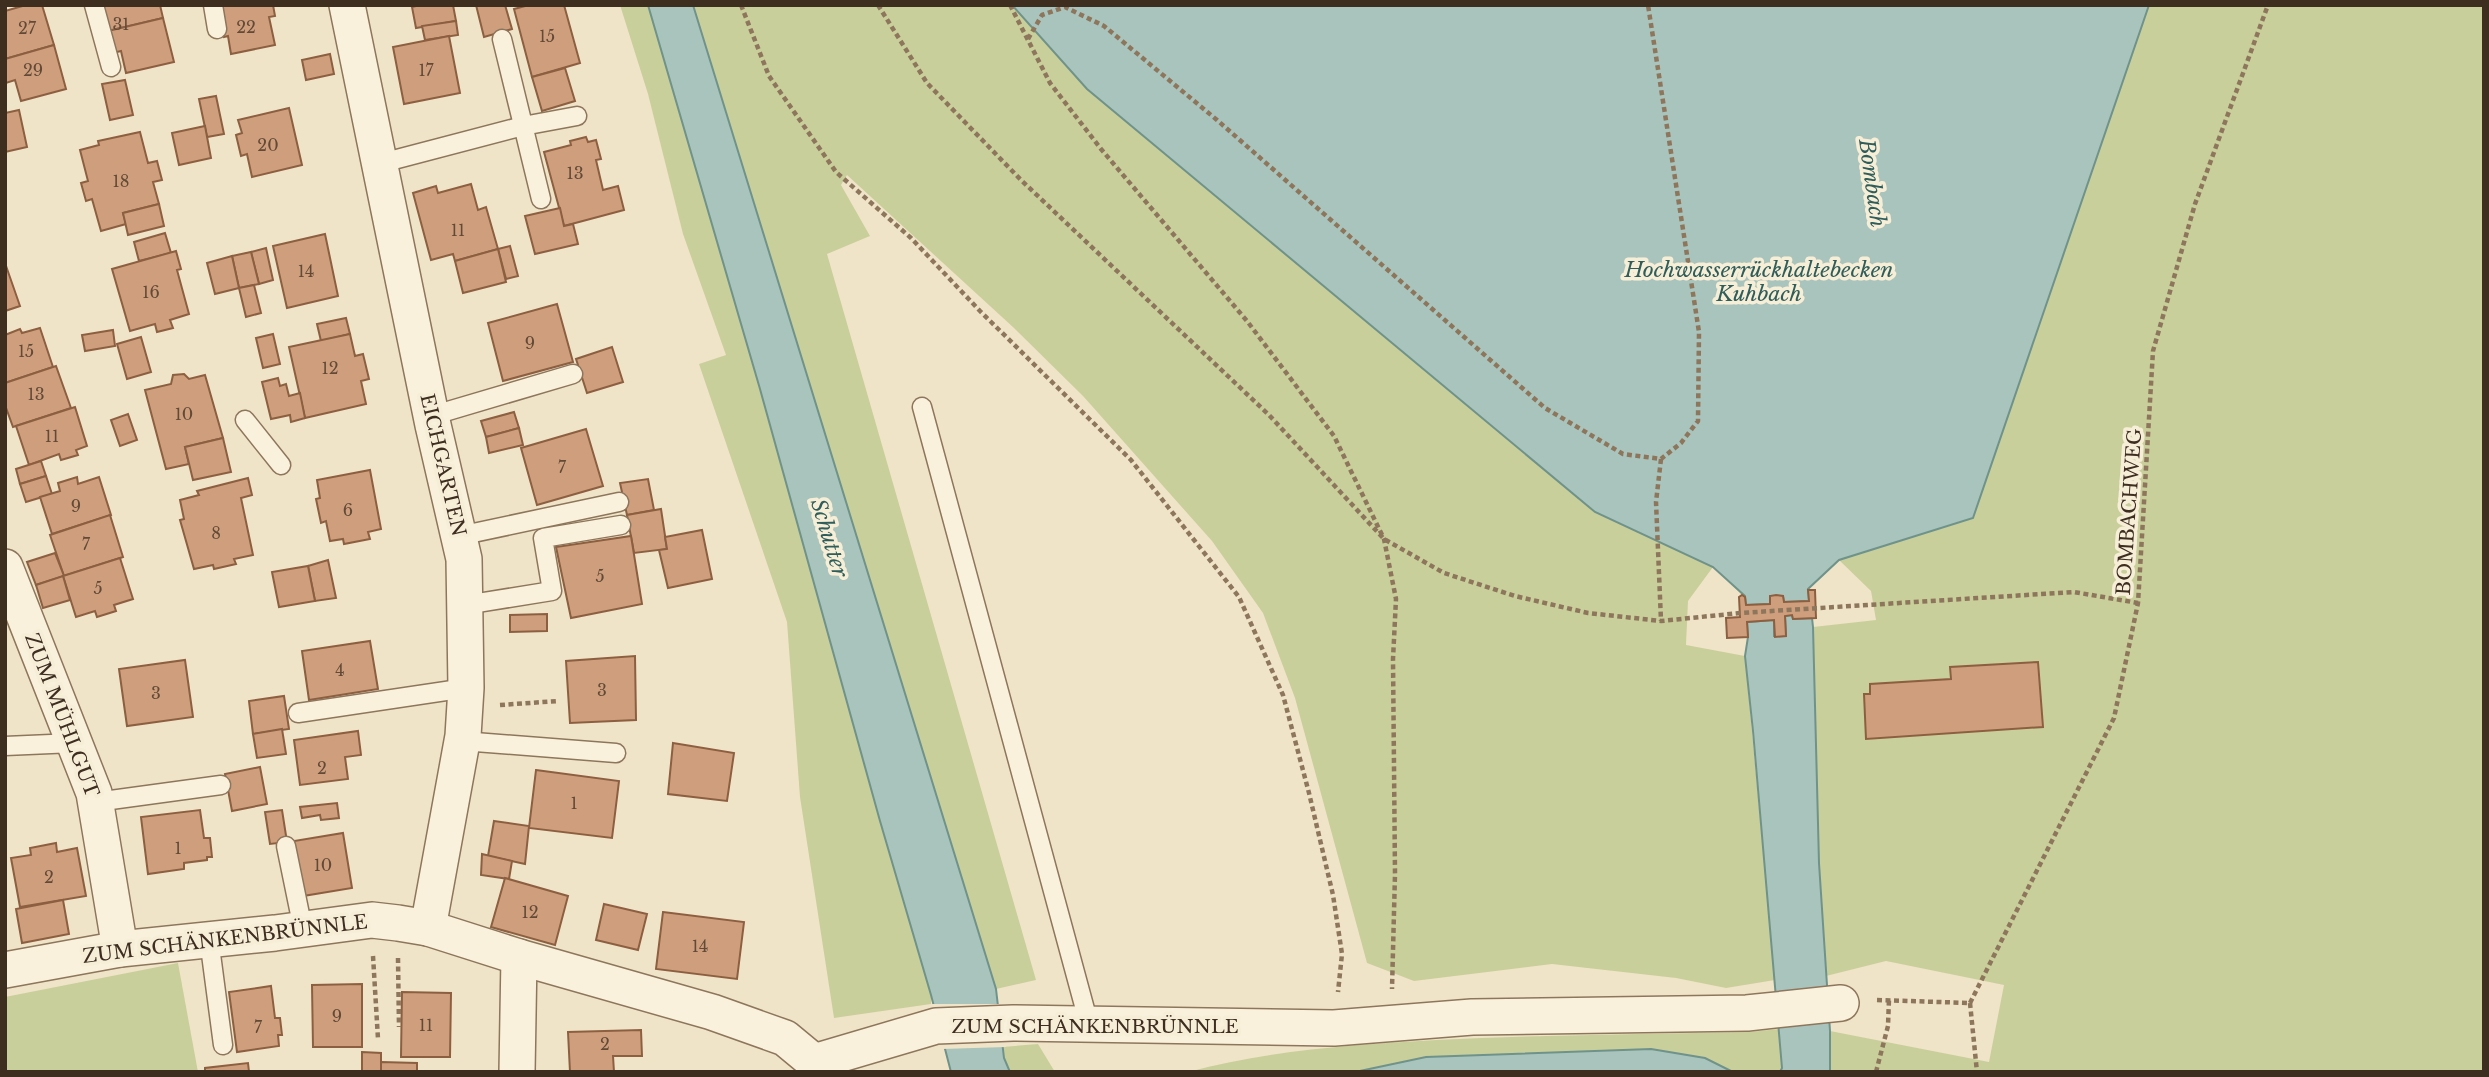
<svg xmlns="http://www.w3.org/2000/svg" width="2489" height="1077" font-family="'Libre Baskerville',serif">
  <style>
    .green { fill: #c9cf9b }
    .water { fill: #a9c4bc; stroke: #6f938a; stroke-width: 2 }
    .pier { fill: #f0e4c8 }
    .building { fill: #cf9f7d; stroke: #8d5f41; stroke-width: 2 }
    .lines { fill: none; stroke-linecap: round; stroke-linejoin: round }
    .service-casing { stroke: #8d765c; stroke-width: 21 }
    .minor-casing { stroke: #8d765c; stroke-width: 38 }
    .path { stroke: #8d765c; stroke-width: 4.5; stroke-dasharray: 5 3.5; stroke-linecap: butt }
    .service { stroke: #faf1dc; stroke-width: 18 }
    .minor { stroke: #faf1dc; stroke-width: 35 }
    .labels { text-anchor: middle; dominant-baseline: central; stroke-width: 7; stroke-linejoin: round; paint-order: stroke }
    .number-label { font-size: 16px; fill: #624a37 }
    .street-label { font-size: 19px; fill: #3d2e20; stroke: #f7eed8 }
    .water-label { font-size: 21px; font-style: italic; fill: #2f5d5a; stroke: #f7eed8 }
  </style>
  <rect width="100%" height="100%" fill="#f0e4c8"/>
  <!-- green -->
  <g class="green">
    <polygon points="620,5 648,5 760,389 931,995 931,1004 834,1018 800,797 787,622 699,364 726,355 683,234 648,94"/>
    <polygon points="693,5 2484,5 2484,1072 1830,1072 1830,1031 1989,1062 2004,985 1886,961 1826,976 1819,863 1813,627 1876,620 1871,591 1839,560 1808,590 1742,595 1713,567 1688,601 1686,645 1745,656 1775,980 1726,988 1676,978 1552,964 1414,981 1367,963 1295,698 1263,613 1212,541 1083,396 1014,328 847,175 841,185 870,236 827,254 1036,980 996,989"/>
    <polygon points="178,963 198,1072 5,1072 5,997"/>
    <path d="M1779,1029L1782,1068L1780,1072H1733L1705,1058L1651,1049L1426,1057L1355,1072H1188C1269,1050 1352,1045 1436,1040C1540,1035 1645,1034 1749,1032Z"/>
    <polygon points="1038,1044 1055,1072 1010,1072 1004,1058 1002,1047"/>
  </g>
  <!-- water -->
  <g class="water">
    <polygon points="648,5 693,5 996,989 1004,1058 1010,1072 951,1072 931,995 880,821 760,389"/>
    <polygon points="1012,5 2149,5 1973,518 1839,560 1808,589 1809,601 1784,602 1783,596 1770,596 1770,604 1746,605 1745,596 1713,567 1595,512 1087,89"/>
    <polygon points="1792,615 1793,619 1812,618 1813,627 1819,863 1830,1031 1830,1072 1780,1072 1782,1068 1753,731 1745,656 1748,637 1747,622 1774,620 1774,636 1786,635 1785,616"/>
    <polygon points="1651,1049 1705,1058 1733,1072 1355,1072 1426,1057"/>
  </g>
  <!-- pier -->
  <polygon class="pier" points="931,1004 1001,1004 1006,1047 942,1049"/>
  <!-- building -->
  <g class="building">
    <polygon points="26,5 42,5 54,45 5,59 5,11"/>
    <polygon points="102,5 160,5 163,18 108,31"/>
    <polygon points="273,5 275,16 269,17 275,45 231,54 228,36 224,37 217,6"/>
    <polygon points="420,5 453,5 456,21 416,28 412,7"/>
    <polygon points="476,5 505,5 512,29 484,37"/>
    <polygon points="529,5 564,5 580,63 532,77 514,9"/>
    <polygon points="163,18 174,62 126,73 121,51 113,53 108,31"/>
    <polygon points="456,21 458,35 425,40 422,26"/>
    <polygon points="449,36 460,93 404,104 393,47"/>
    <polygon points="54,45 66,89 21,101 15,80 6,83 5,59"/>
    <polygon points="330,54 334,74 306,80 302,60"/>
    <polygon points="565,68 575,101 542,111 532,77"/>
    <polygon points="125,80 133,115 110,120 102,84"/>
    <polygon points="216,96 224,134 207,137 199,99"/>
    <polygon points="289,108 302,165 252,177 247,154 241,156 236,135 242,133 238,120"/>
    <polygon points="19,110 27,147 5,152 5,113"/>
    <polygon points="205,126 211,158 179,165 172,133"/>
    <polygon points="140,132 148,163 157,161 162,180 153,182 159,204 123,213 126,224 101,231 92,199 86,201 81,183 88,181 80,150 99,145 98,141"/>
    <polygon points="586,137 588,142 596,140 601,159 596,160 603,190 618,186 624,210 564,226 544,152 571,145 570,141"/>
    <polygon points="471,184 478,210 486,207 498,249 455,261 453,254 431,260 413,193 436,186 438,193"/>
    <polygon points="159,204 164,226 128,235 123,213"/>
    <polygon points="560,208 564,226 573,224 578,244 535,254 525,216"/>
    <polygon points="165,233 171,253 139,261 134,242"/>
    <polygon points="325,234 338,296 287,308 273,246"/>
    <polygon points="510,246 518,276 506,279 498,249"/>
    <polygon points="266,248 273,280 259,284 251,252"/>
    <polygon points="498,249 506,282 463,293 455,261"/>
    <polygon points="176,251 181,269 177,270 189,314 170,320 173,328 157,332 155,324 130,331 112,269"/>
    <polygon points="251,252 259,284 239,288 232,256"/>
    <polygon points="232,256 239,288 215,294 207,263"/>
    <polygon points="5,263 20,306 5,311"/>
    <polygon points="254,285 261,313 246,317 239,288"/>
    <polygon points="557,304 573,362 503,381 488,323"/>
    <polygon points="346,318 350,334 321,341 317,324"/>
    <polygon points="40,328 53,367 5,383 5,335 20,329 22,333"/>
    <polygon points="113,330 115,346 85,351 82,335"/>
    <polygon points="273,334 280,364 263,368 256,338"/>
    <polygon points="350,334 355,356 363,354 369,379 361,381 366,404 305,418 289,347"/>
    <polygon points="141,337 151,372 127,379 117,344"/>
    <polygon points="612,347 623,382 587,393 576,359"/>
    <polygon points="56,366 71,408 13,427 5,405 5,383"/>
    <polygon points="184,374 189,379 205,375 223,438 185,447 189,464 166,469 145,390 171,384 173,375"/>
    <polygon points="278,378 280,386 286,384 289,396 300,393 305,418 291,422 290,415 271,419 262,382"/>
    <polygon points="75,407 87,446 76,450 78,455 61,460 59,454 29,465 16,426"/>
    <polygon points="514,412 519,428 486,437 481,421"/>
    <polygon points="128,414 137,440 120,446 111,420"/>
    <polygon points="519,428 523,445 489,453 486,437"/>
    <polygon points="586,429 603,486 537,505 521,448"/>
    <polygon points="223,438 231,472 193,480 185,447"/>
    <polygon points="41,461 46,476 20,484 16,469"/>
    <polygon points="370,470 381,529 368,532 370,539 344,544 343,539 330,541 326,521 321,523 316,499 320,498 317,480"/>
    <polygon points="46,476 52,494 26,502 20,484"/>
    <polygon points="77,477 78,484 99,477 111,515 52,534 40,497 60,491 58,483"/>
    <polygon points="248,478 252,495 241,498 253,555 234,559 236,564 214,569 213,565 194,569 180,520 184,519 180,500 199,495 197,491"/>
    <polygon points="648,479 654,510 627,515 620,483"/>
    <polygon points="661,509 667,549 634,553 627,515"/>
    <polygon points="110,515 123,557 64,576 50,535"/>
    <polygon points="702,530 712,579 668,588 659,550 667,549 665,537"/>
    <polygon points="631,536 642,604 571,618 556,547"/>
    <polygon points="55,553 64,576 36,585 27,562"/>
    <polygon points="120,558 133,599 114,605 116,611 97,617 95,611 76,617 63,576"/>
    <polygon points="328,560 336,598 315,601 308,566"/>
    <polygon points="308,566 315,601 279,607 272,572"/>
    <polygon points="63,576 70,600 43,608 36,585"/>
    <polygon points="1808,590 1815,590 1816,618 1793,619 1792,615 1785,616 1786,636 1775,637 1774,620 1747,622 1748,637 1727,638 1726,618 1740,617 1739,597 1742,595 1745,597 1746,605 1770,604 1770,596 1776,595 1783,596 1784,602 1809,601"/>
    <polygon points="547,614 547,631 510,632 510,615"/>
    <polygon points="370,641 378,689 309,700 302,651"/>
    <polygon points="635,656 636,720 570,723 566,661"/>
    <polygon points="185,660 193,717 127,726 119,669"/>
    <polygon points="2038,662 2043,727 1866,739 1864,694 1870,694 1870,684 1951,679 1950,667"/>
    <polygon points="284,696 289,729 253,734 249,701"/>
    <polygon points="282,729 286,754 257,758 253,734"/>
    <polygon points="358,731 361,755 345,757 348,779 300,785 294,740"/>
    <polygon points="673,743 734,753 727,801 668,794"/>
    <polygon points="260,767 267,804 232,811 225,774"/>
    <polygon points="536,770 619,781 612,838 529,828"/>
    <polygon points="337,803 339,818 321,820 320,815 302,818 300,807"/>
    <polygon points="200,810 204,838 210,838 212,857 207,857 207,860 184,863 184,869 148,874 141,817"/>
    <polygon points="282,810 287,842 270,844 265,812"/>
    <polygon points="494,821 529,826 525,864 488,856"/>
    <polygon points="343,833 352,888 303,896 294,841"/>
    <polygon points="56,843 57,852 77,848 86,896 20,907 11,858 31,855 30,848"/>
    <polygon points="482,854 512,861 509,879 481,875"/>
    <polygon points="505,878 568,896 555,945 491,927"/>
    <polygon points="63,900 69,934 22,943 16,909"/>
    <polygon points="604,904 647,914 638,950 596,940"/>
    <polygon points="663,912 744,922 737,979 656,969"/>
    <polygon points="362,984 362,1047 313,1047 312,985"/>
    <polygon points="271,986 275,1018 280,1018 282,1035 278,1035 279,1046 237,1052 229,992"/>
    <polygon points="402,992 451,993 450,1057 401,1057"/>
    <polygon points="641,1030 642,1056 613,1056 614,1072 570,1072 568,1032"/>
    <polygon points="362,1052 381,1053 381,1072 362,1072"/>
    <polygon points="381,1062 417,1063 417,1072 381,1072"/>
    <polygon points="248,1063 249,1072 205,1072 205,1068"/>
  </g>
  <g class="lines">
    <defs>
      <g id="service">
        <polyline points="94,5 111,67"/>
        <polyline points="213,5 217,29"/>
        <polyline points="502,39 541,199"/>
        <polyline points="378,164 523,126 577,116"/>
        <polyline points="922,407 1089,1024"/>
        <polyline points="431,416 573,374"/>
        <polyline points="245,420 281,465"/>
        <polyline points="459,536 619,502"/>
        <polyline points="465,605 552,591 543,538 621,525"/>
        <polyline points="298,713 466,688"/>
        <polyline points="462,741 616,753"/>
        <polyline points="5,746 74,743"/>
        <polyline points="96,802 221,785"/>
        <polyline points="286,846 303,929"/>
        <polyline points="209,939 223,1045"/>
      </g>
      <g id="minor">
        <polyline points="347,5 433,425 464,559 466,688 463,736 428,928"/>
        <polyline points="5,567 94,793 120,949"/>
        <polyline points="5,970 120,949 275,933 372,920 398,923 428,928 519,957 712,1012 785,1038 814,1062"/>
        <polyline points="814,1062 936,1026 1013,1023 1334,1028 1472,1017 1747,1013 1841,1003"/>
        <polyline points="517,1072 519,957"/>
      </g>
    </defs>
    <!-- service casing -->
    <use href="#service" class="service-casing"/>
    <!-- minor casing -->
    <use href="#minor" class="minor-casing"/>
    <!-- path -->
    <g class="path">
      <polyline points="741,5 769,76 836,172 911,238 980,311 1131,460 1239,597 1283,695 1309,793 1333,895 1342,954 1338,992"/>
      <polyline points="878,5 927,83 1021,180 1269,415 1384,539 1444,573 1515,596 1588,613 1661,621 1740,613 2074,592 2138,603"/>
      <polyline points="1010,5 1050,83 1101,149 1247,321 1334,436 1384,539 1396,599 1393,659 1395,874 1392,989"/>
      <polyline points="1028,39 1042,15 1065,7 1104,26 1217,120 1545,408 1623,454 1661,459 1681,443 1698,421 1699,332 1648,5"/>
      <polyline points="1661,459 1656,502 1661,621"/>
      <polyline points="500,705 558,701"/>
      <polyline points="373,956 378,1039"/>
      <polyline points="398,958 399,1027"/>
      <polyline points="1877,1000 1970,1003"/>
      <polyline points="1970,1003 2114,718 2138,603 2153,351 2195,204 2268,5"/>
      <polyline points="1970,1003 1977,1072"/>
      <polyline points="1876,1072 1888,1026 1889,999"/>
    </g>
    <!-- service -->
    <use href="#service" class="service"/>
    <!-- minor -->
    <use href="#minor" class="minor"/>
  </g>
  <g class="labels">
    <!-- number labels -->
    <g class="number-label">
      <text x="121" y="24">31</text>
      <text x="246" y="27">22</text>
      <text x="27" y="28">27</text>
      <text x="547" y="36">15</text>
      <text x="33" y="70">29</text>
      <text x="426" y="70">17</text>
      <text x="268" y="145">20</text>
      <text x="575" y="173">13</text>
      <text x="121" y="181">18</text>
      <text x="458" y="230">11</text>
      <text x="306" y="271">14</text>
      <text x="151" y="292">16</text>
      <text x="530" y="343">9</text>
      <text x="26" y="351">15</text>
      <text x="330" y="368">12</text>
      <text x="36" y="394">13</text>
      <text x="184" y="414">10</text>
      <text x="52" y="436">11</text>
      <text x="562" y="467">7</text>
      <text x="76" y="506">9</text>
      <text x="348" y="510">6</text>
      <text x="216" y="533">8</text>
      <text x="86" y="544">7</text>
      <text x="600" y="576">5</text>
      <text x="98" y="588">5</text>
      <text x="340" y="670">4</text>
      <text x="602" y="690">3</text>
      <text x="156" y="693">3</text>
      <text x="322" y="768">2</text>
      <text x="574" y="803">1</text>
      <text x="178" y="848">1</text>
      <text x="323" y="865">10</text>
      <text x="49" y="877">2</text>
      <text x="530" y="912">12</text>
      <text x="700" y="946">14</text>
      <text x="337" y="1016">9</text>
      <text x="426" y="1025">11</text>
      <text x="258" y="1027">7</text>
      <text x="605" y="1044">2</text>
    </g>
    <!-- street labels -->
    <g class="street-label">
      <text transform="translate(443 465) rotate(77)">EICHGARTEN</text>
      <text transform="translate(2129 512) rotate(-86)">BOMBACHWEG</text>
      <text transform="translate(62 715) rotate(69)">ZUM MÜHLGUT</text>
      <text transform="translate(225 939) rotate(-7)">ZUM SCHÄNKENBRÜNNLE</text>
      <text x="1095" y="1026">ZUM SCHÄNKENBRÜNNLE</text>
    </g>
    <!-- water labels -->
    <g class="water-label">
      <text transform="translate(1872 183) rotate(82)">Bombach</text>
      <text x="1759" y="270">Hochwasserrückhaltebecken<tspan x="1759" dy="24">Kuhbach</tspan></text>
      <text transform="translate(829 538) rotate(73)">Schutter</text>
    </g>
  </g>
  <!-- border -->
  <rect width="2489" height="1077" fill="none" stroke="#3d2e20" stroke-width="14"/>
</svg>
